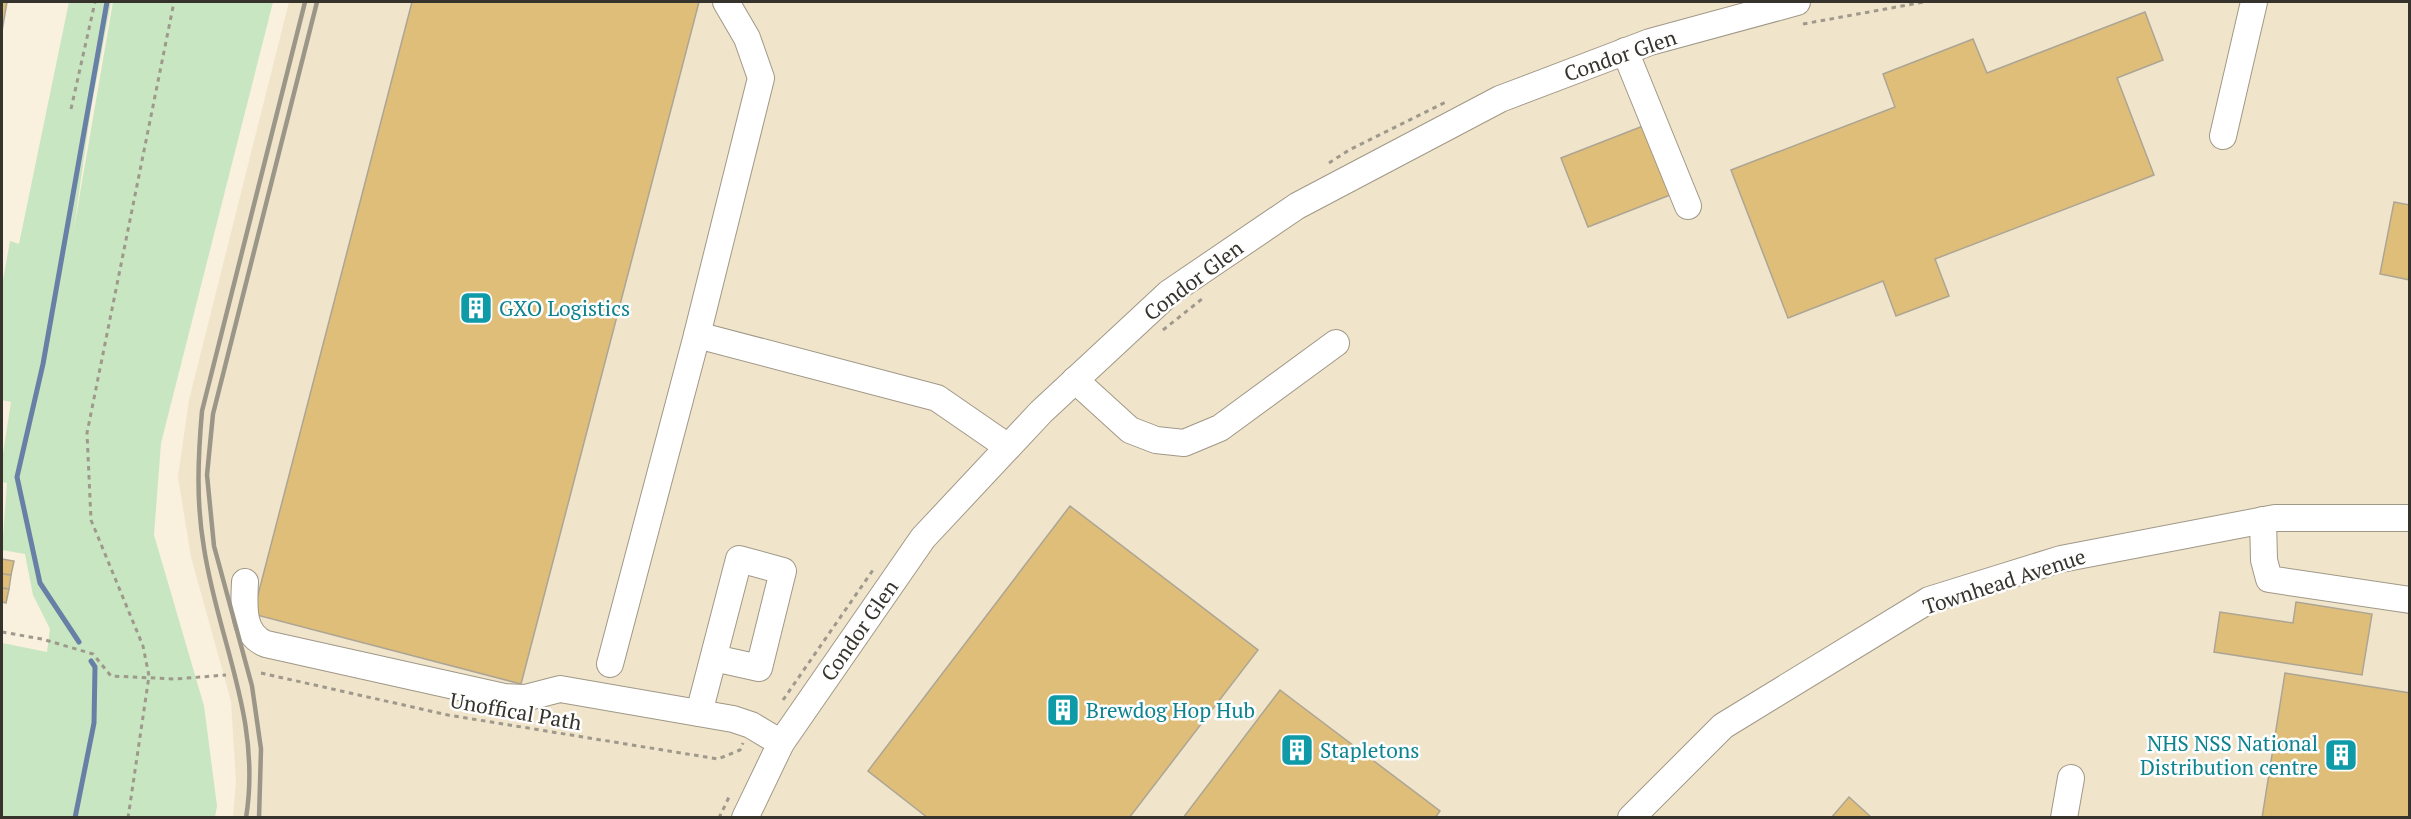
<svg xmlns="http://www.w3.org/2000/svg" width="2411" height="819" font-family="'PT Serif',serif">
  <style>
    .built { fill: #f0e4cb }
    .green { fill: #c7e6c1 }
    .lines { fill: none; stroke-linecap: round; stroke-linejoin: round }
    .stream { stroke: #687fa6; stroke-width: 5 }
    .building { fill: #debe79; stroke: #ada594; stroke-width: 1.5 }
    .minor-casing { stroke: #a09887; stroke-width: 28 }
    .path { stroke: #9f998c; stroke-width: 3; stroke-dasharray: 4.5 4.5; stroke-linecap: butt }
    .minor { stroke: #fff; stroke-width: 26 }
    .rail { stroke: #9c9689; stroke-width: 4.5 }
    .labels { text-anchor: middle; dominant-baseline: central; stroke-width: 5; stroke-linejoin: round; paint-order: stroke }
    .street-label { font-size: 21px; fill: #36332c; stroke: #fefefe }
    .culture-label { font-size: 21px; fill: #0d838f; stroke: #fefefe; text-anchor: start }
  </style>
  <rect width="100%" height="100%" fill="#f9f0de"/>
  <!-- built -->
  <polygon class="built" points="289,2 2409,2 2409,817 233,817 236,782 231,701 191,557 178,477 189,400"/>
  <!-- green -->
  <polygon class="green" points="69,2 111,2 91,109 73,234 113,2 273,2 161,443 154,535 204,706 217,806 215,817 2,817 2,643 47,652 50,629 33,595 25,554 2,550 7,483 2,482 2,460 11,402 2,400 2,286 10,241 19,244"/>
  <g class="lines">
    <!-- stream -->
    <g class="stream">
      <polyline points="79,642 40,583 17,477 43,364 107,2"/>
      <polyline points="75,818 94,723 95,667 91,661"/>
    </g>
  </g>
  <!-- building -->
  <g class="building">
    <polygon points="2,2 7,2 2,31"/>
    <polygon points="412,2 699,2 521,684 253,614"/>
    <polygon points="2145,12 2163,60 2117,78 2154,175 1935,259 1949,296 1896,316 1883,281 1788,318 1731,170 1895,107 1883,74 1973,39 1987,73"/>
    <polygon points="1643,126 1670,195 1588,227 1561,158"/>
    <polygon points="2394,202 2410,205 2410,280 2380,274"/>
    <polygon points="1070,506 1258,650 1129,818 928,818 868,771"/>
    <polygon points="2,559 14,561 11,575 2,574"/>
    <polygon points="2,574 11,575 9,589 2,588"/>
    <polygon points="2,588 9,589 6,603 2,602"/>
    <polygon points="2296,602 2372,614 2362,675 2214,652 2220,612 2293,623"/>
    <polygon points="2285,673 2410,693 2410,818 2262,818"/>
    <polygon points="1280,690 1440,811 1435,818 1183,818"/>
    <polygon points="1849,797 1872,818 1831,818"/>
  </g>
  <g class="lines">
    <defs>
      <g id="minor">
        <polyline points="1625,51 1688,206"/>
        <polyline points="2223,136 2254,2"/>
        <polyline points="697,335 761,78 747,38 726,2"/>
        <polyline points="1075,380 1130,430 1156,440 1184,443 1220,428 1336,343"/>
        <polyline points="2263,520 2264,560 2269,579 2410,600"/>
        <path d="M245,582C244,605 241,634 266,644L504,697L525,698L560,689L733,719L751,725L781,743"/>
        <polyline points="610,664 697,335 937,398 1008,447"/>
        <polyline points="699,713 739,559 783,571 759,668 714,658"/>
        <polyline points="745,818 781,743 923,538 1041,412 1169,293 1297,206 1500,99 1650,42 1797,2"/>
        <polyline points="1631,818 1723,726 1929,600 2061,559 2275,518 2410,518"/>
        <polyline points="2064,818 2071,778"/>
      </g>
    </defs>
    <!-- minor casing -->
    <use href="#minor" class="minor-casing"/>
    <!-- path -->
    <g class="path">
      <polyline points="1803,24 1924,2"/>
      <polyline points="71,109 95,2"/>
      <polyline points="1329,163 1349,150 1446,102"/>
      <polyline points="1163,330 1202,299"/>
      <polyline points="2,632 42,639 93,654 111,676 175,679 226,675"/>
      <polyline points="261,673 448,715 718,759 740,750 743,743"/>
      <polyline points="783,700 873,570"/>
      <polyline points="128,818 149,676 143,646 91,520 87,433 174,2"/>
      <polyline points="719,818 730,795"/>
    </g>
    <!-- minor -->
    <use href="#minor" class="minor"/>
    <!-- rail -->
    <g class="rail">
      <path d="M246,818C262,719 218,641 204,548C196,502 198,457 202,411L305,2"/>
      <polyline points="259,818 261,749 252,686 214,546 207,475 213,414 317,2"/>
    </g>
  </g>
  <!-- icons -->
  <defs>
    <symbol id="building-square" viewBox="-11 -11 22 22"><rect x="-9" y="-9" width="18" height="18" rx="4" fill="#0f9aa8" stroke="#fefefe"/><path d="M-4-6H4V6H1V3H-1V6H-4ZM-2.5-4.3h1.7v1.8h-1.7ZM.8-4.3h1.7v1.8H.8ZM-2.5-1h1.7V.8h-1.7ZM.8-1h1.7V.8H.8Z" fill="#fff"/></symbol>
  </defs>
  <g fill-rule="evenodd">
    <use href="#building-square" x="457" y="289" width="38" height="38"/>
    <use href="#building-square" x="1044" y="691" width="38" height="38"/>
    <use href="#building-square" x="1278" y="731" width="38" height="38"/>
    <use href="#building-square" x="2322" y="736" width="38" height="38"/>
  </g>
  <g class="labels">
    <!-- street labels -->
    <g class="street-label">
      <text transform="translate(1620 55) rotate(-19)">Condor Glen</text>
      <text transform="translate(1193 280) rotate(-37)">Condor Glen</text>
      <text transform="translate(2004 581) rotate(-18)">Townhead Avenue</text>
      <text transform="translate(859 630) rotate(-55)">Condor Glen</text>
      <text transform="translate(516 711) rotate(10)">Unoffical Path</text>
    </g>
    <!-- culture labels -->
    <g class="culture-label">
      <text x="499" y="308">GXO Logistics</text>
      <text x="1086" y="710">Brewdog Hop Hub</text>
      <text x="2318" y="743" text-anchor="end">NHS NSS National<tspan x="2318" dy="24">Distribution centre</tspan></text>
      <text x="1320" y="750">Stapletons</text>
    </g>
  </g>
  <!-- border -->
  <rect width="2411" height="819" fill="none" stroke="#36332c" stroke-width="6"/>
</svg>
